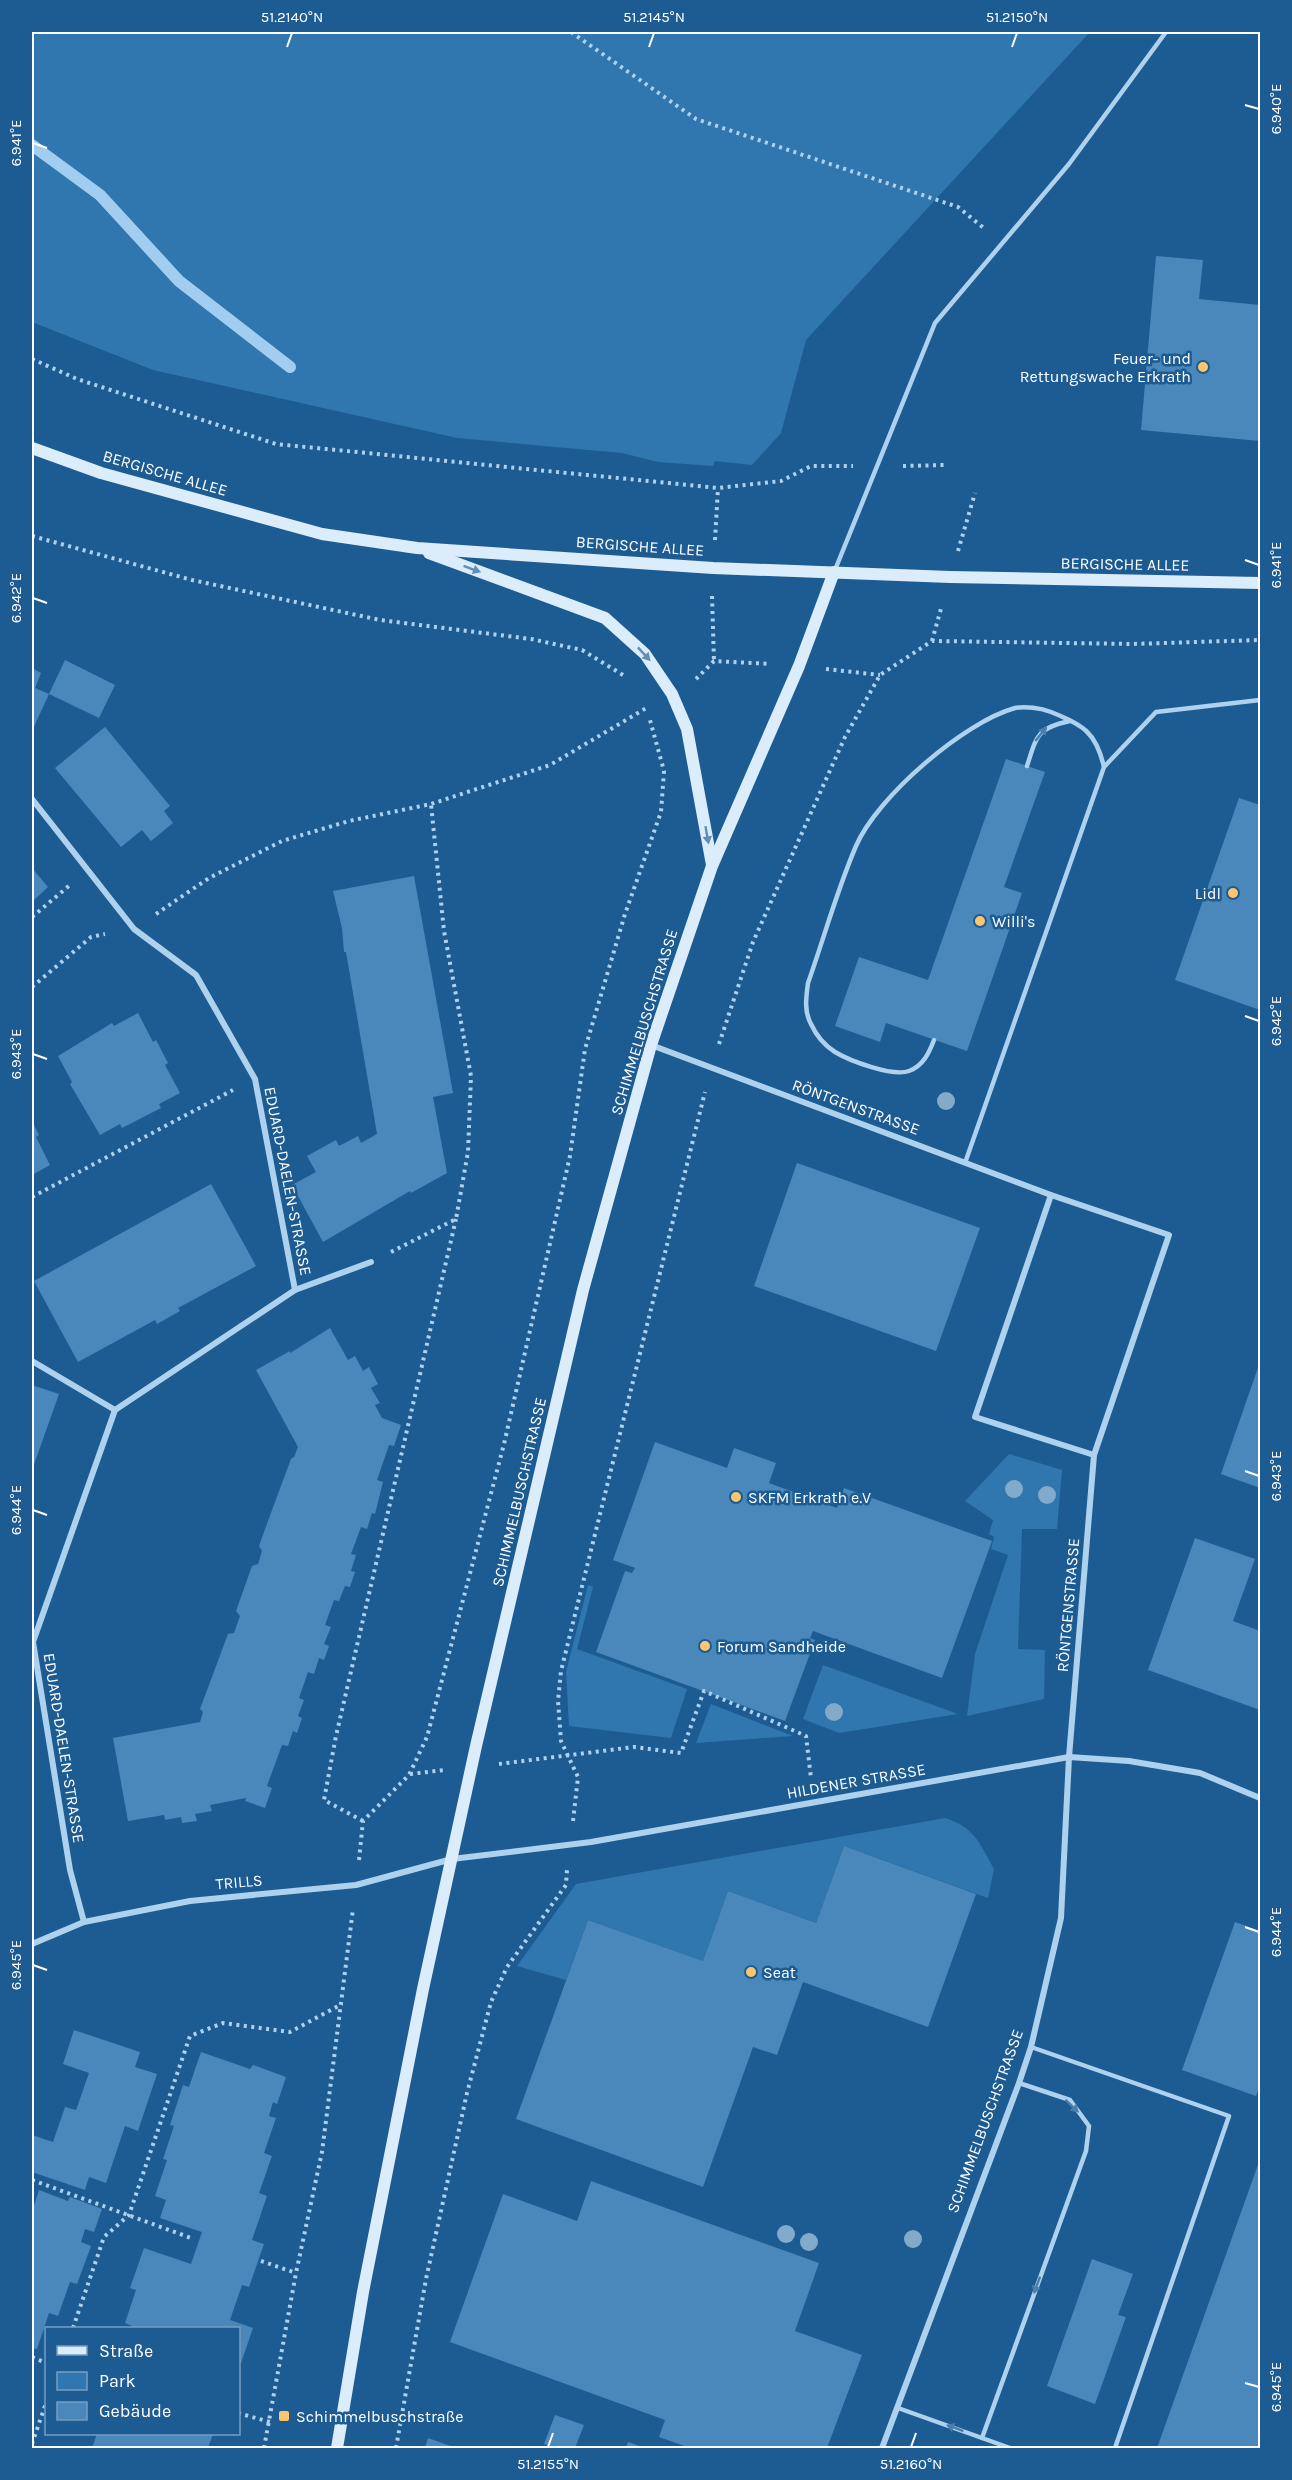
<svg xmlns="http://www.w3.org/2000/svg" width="1292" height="2480" font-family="Karla,sans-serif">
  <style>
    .green { fill: #3076af }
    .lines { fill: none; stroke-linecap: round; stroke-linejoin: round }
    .stream { stroke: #a1cef0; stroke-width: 12 }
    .building { fill: #4a87ba }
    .path { stroke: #aed1ee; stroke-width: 4; stroke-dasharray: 3 4.5; stroke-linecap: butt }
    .service { stroke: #aed1ee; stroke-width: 4.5 }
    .minor { stroke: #aed1ee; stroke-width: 6 }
    .secondary { stroke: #dbecfa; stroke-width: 12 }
    .tree { fill: #82aacb }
    .oneway { fill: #608eb6 }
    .oneway2 { fill: #487fae }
    .ticks { fill: none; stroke: #fff; stroke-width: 2 }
    .poi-dot { fill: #fdc56d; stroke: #1d5c92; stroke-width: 2 }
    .labels { text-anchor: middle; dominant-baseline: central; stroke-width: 5; stroke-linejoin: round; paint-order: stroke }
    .poi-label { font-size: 16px; fill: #fff; stroke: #1d5c92; text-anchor: start }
    .street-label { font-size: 16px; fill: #fff; stroke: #1d5c92 }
    .neatline { fill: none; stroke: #fff; stroke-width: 2 }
    .ticks-label { font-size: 15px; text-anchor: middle; fill: #fff }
  </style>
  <rect width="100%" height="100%" fill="#1d5c92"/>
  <!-- green -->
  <g class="green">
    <polygon points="32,32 1090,32 806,340 781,433 752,465 715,461 713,466 658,462 622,453 457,438 153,370 32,322"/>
    <polygon points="1009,1454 1062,1470 1057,1529 1022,1529 1018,1649 1045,1650 1044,1699 967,1716 975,1654 1008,1555 991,1549 994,1537 989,1534 993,1520 965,1501"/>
    <polygon points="588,1585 593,1587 577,1649 687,1689 671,1738 569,1726 566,1672"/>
    <polygon points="823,1665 958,1714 839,1733 803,1719"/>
    <polygon points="711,1704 793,1736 696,1743"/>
    <path d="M945,1818C975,1828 979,1842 994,1869L988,1898L844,1846L816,1923L728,1891L703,1961L588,1920L566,1980L517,1966L576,1884Z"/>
  </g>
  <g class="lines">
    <!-- stream -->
    <polyline class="stream" points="32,145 100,195 179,281 290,367"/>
  </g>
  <!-- building -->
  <g class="building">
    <polygon points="1156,256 1203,260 1199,299 1260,305 1260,441 1141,430"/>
    <polygon points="65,660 115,685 99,718 49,694"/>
    <polygon points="32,668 41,673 35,688 49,694 32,731"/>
    <polygon points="105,727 170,806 164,811 173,823 151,841 142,830 121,847 55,768"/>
    <polygon points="1006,759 1045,772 1004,887 1022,893 967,1051 886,1023 880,1042 835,1026 859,957 928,980"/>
    <polygon points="1239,798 1260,805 1260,1010 1175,980"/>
    <polygon points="32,868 48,887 32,902"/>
    <polygon points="414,876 453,1093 433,1097 447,1173 411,1193 410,1191 323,1242 292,1185 316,1172 307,1156 336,1140 339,1146 358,1136 361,1143 377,1134 346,952 344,952 342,928 333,891"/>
    <polygon points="138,1013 153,1042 156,1040 168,1063 165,1065 180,1093 159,1104 161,1108 122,1128 120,1124 100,1135 70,1084 72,1082 58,1056 112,1023 114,1026"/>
    <polygon points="32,1121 39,1135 36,1137 50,1165 32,1175"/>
    <polygon points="797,1163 980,1228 936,1351 754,1286"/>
    <polygon points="211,1184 256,1266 178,1308 180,1311 157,1324 155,1320 78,1362 34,1281"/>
    <polygon points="330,1328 348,1360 355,1356 363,1371 369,1367 378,1384 371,1388 380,1403 375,1405 382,1418 401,1425 394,1446 389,1445 377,1480 383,1482 375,1514 372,1513 367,1529 361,1527 351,1554 356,1555 351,1571 355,1572 350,1587 345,1586 339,1601 334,1600 325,1625 331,1627 324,1644 329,1646 324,1660 319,1658 314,1674 308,1672 299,1698 304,1700 298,1716 302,1718 297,1733 293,1731 288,1746 282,1745 267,1786 272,1788 265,1808 245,1801 246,1798 210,1805 212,1811 195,1814 197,1821 182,1823 181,1817 165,1820 164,1815 128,1821 113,1738 200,1722 203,1712 200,1709 228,1634 234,1633 240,1616 236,1611 252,1566 258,1564 262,1551 259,1546 272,1510 291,1459 294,1457 298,1447 256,1370 290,1351 290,1353"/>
    <polygon points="1260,1362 1260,1488 1221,1474"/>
    <polygon points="32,1385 59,1394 32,1470"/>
    <polygon points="655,1442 727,1468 734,1448 776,1463 769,1483 837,1508 844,1488 992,1541 942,1678 813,1631 810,1638 815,1640 785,1721 596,1652 625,1571 632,1573 635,1568 613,1560"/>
    <polygon points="1195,1538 1255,1559 1233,1621 1260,1631 1260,1710 1148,1670"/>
    <polygon points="844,1846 976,1894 928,2027 803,1982 777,2055 753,2047 703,2187 516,2119 588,1920 703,1961 728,1891 816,1923"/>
    <polygon points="1235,1922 1260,1931 1260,2084 1256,2096 1182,2070"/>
    <polygon points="74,2030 140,2052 135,2067 157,2074 138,2131 125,2126 106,2183 89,2177 85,2190 32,2172 32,2135 53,2142 65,2107 76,2110 89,2073 63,2064"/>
    <polygon points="201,2052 250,2069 253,2065 286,2077 277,2104 273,2102 269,2116 276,2118 264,2153 272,2156 259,2193 267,2196 252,2240 264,2244 249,2287 242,2285 230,2320 253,2328 241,2363 238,2362 238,2328 131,2328 132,2326 125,2323 136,2290 130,2288 144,2248 191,2264 202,2232 160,2218 166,2200 155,2196 167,2160 163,2159 174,2126 170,2125 183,2085 189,2087"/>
    <polygon points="1260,2159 1260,2448 1157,2448 1161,2437"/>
    <polygon points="591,2181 819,2263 795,2331 862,2355 827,2448 690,2448 659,2437 665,2420 450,2342 503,2194 577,2221"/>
    <polygon points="39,2190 68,2201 70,2197 102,2209 94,2232 85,2229 81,2242 91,2246 77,2284 70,2282 58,2316 49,2313 37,2349 32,2348 32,2212"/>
    <polygon points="1092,2259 1133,2274 1118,2315 1126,2317 1095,2404 1047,2386"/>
    <polygon points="555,2415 584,2425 575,2448 555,2448 544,2444"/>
    <polygon points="97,2434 213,2434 208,2448 92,2448"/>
    <polygon points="428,2438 456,2448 425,2448"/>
    <polygon points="628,2442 645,2448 626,2448"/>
  </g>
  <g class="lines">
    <!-- path -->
    <g class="path">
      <polyline points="571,32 696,119 958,207 985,229"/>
      <polyline points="32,359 77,379 276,444 718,488 781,481 811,466 853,466"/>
      <polyline points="903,466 945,465"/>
      <polyline points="32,536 192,580 380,620 531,639 582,650 623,675"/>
      <polyline points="715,540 718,488"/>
      <polyline points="958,551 975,493"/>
      <polyline points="712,596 714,661"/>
      <polyline points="932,641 942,605"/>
      <polyline points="826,669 880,675"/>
      <polyline points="696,679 714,661 771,664"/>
      <polyline points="156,914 209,878 282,841 349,821 431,804 550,765 648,707"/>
      <polyline points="32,917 70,885"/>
      <polyline points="32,987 91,937 105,934"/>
      <polyline points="719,1044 753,942 845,737 880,675 932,641 1132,644 1260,640"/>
      <polyline points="32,1197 233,1090"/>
      <polyline points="391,1252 456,1219 468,1152 471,1076 444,931 431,804"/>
      <polyline points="499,1764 634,1747 681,1753 704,1691 806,1736 811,1778"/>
      <polyline points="410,1774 444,1770"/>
      <polyline points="363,1821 324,1800 336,1736 456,1219"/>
      <polyline points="573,1821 578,1777 561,1741 558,1701 561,1671 705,1092"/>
      <polyline points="359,1860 363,1821 409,1775 427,1737 504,1444 570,1156 585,1049 625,914 661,812 664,771 650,720"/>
      <polyline points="32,2180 191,2238"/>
      <polyline points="261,2261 296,2273"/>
      <polyline points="73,2328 104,2237 129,2215 190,2036 223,2023 290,2032 342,2004"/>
      <polyline points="32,2357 46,2363"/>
      <polyline points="238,2413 270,2422"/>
      <polyline points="32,2444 46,2403"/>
      <polyline points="264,2448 296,2273 322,2152 353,1909"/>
      <polyline points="396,2448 426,2279 467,2093 491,2002 507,1967 566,1885 567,1870"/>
    </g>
    <!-- service -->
    <g class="service">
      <polyline points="835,570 935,323 1069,164 1166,32"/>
      <path d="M1027,766C1037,735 1037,728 1070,721"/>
      <path d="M934,1040C929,1053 923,1066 909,1071C893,1077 850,1061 835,1052C824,1045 816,1035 811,1024C804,1011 806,998 808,983C824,938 837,890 856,846C877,797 964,722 1015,708C1025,706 1041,708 1051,712C1083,725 1096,732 1104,767"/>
      <polyline points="965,1163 1104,767 1156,712 1260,700"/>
      <polyline points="1031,2047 1229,2116 1115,2448"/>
      <polyline points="898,2408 1010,2448"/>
      <polyline points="982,2438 1086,2151 1089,2126 1070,2100 1019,2083"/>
    </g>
    <!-- minor -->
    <g class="minor">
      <polyline points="32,799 134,929 196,975 255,1079 295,1290 115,1410 33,1642 70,1870 84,1922"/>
      <polyline points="651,1045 1051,1195 1169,1235 1094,1455 1069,1757 1061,1918 1031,2047 1019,2083 882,2448"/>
      <polyline points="1051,1195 975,1417 1094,1455"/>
      <polyline points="295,1290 371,1262"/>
      <polyline points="32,1361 115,1410"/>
      <polyline points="32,1944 84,1922 190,1901 356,1885 452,1859 591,1842 1069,1757 1129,1761 1200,1773 1260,1798"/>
    </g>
    <!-- secondary -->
    <g class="secondary">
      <polyline points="32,448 101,473 322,534 417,548 713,568 950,577 1260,583"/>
      <polyline points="429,553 605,618 645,654 672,694 687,729 712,865"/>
      <polyline points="337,2448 363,2292 423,1989 476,1746 583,1290 651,1045 712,866 799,666 834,572"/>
    </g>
  </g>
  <!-- trees -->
  <g class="tree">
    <circle cx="946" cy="1101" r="9"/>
    <circle cx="1014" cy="1489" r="9"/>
    <circle cx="1047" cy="1495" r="9"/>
    <circle cx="834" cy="1712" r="9"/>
    <circle cx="786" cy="2234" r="9"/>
    <circle cx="913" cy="2239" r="9"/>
    <circle cx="809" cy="2242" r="9"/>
  </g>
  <!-- one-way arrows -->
  <defs><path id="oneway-solid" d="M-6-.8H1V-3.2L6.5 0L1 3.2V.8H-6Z" transform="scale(1.5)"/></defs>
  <g class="oneway">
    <use href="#oneway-solid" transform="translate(472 569) rotate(20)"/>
    <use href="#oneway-solid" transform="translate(644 654) rotate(47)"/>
    <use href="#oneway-solid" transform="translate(707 835) rotate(80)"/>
  </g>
  <g class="oneway2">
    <use href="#oneway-solid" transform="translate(1041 734) rotate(-51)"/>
    <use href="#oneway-solid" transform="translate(1072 2106) rotate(44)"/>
    <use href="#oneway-solid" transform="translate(1037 2285) rotate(110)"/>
    <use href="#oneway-solid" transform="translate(955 2428) rotate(-160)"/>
  </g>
  <!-- ticks -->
  <path class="ticks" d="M287,47L292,33M649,47L654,33M1012,47L1017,33M1245,105L1259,109M33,143L47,148M1245,560L1259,565M33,598L47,603M1245,1016L1259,1021M33,1054L47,1059M1245,1471L1259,1476M33,1510L47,1515M1245,1927L1259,1932M33,1965L47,1970M1245,2383L1259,2387M548,2447L553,2433M911,2447L916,2433"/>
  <!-- markers -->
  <g class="poi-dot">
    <circle cx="1203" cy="367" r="6"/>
    <circle cx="1233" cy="893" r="6"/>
    <circle cx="980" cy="921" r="6"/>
    <circle cx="736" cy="1497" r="6"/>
    <circle cx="705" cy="1646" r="6"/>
    <circle cx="751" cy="1972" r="6"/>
    <rect x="278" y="2410" width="12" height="12" rx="3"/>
  </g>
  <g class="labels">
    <!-- poi labels -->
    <g class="poi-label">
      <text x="1191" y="358" text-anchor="end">Feuer- und<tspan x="1191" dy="18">Rettungswache Erkrath</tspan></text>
      <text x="1221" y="893" text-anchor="end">Lidl</text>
      <text x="992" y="921">Willi's</text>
      <text x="748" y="1497">SKFM Erkrath e.V</text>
      <text x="717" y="1646">Forum Sandheide</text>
      <text x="763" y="1972">Seat</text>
      <text x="296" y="2416">Schimmelbuschstraße</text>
    </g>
    <!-- street labels -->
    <g class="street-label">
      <text transform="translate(165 473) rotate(16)">BERGISCHE ALLEE</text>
      <text transform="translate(640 546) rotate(4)">BERGISCHE ALLEE</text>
      <text transform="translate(1125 564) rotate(1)">BERGISCHE ALLEE</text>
      <text transform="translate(644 1022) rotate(-73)">SCHIMMELBUSCHSTRASSE</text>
      <text transform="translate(856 1107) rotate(20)">RÖNTGENSTRASSE</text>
      <text transform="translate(288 1181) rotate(79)">EDUARD-DAELEN-STRASSE</text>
      <text transform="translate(519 1492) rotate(-77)">SCHIMMELBUSCHSTRASSE</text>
      <text transform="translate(1068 1605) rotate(-85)">RÖNTGENSTRASSE</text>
      <text transform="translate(64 1748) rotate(81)">EDUARD-DAELEN-STRASSE</text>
      <text transform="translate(856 1781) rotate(-10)">HILDENER STRASSE</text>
      <text transform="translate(239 1882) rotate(-5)">TRILLS</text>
      <text transform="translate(985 2121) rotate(-70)">SCHIMMELBUSCHSTRASSE</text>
    </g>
  </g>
  <!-- border -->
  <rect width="1292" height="2480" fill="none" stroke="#1d5c92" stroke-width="66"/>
  <!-- legend -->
  <rect x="45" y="2327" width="195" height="108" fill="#1d5c92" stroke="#779dbe" stroke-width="1.5"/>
  <rect x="57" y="2346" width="30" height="9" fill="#dbecfa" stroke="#779dbe" stroke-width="1.5"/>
  <text x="99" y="2357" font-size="18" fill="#ffffff">Straße</text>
  <rect x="57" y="2372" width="30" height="18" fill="#3076af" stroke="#779dbe" stroke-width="1.5"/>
  <text x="99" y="2387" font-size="18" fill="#ffffff">Park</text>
  <rect x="57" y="2402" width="30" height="18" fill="#4a87ba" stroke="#779dbe" stroke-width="1.5"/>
  <text x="99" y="2417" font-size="18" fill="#ffffff">Gebäude</text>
  <rect x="33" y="33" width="1226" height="2414" class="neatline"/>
  <g class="ticks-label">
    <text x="292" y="22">51.2140°N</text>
    <text x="654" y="22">51.2145°N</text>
    <text x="1017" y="22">51.2150°N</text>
    <text transform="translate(1276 109) rotate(-90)" y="5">6.940°E</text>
    <text transform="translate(16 143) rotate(-90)" y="5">6.941°E</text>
    <text transform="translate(1276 565) rotate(-90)" y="5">6.941°E</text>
    <text transform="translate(16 598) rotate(-90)" y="5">6.942°E</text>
    <text transform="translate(1276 1021) rotate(-90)" y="5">6.942°E</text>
    <text transform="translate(16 1054) rotate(-90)" y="5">6.943°E</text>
    <text transform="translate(1276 1476) rotate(-90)" y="5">6.943°E</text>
    <text transform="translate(16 1510) rotate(-90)" y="5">6.944°E</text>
    <text transform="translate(1276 1932) rotate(-90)" y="5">6.944°E</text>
    <text transform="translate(16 1965) rotate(-90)" y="5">6.945°E</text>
    <text transform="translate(1276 2387) rotate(-90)" y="5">6.945°E</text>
    <text x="548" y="2469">51.2155°N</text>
    <text x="911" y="2469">51.2160°N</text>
  </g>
</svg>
